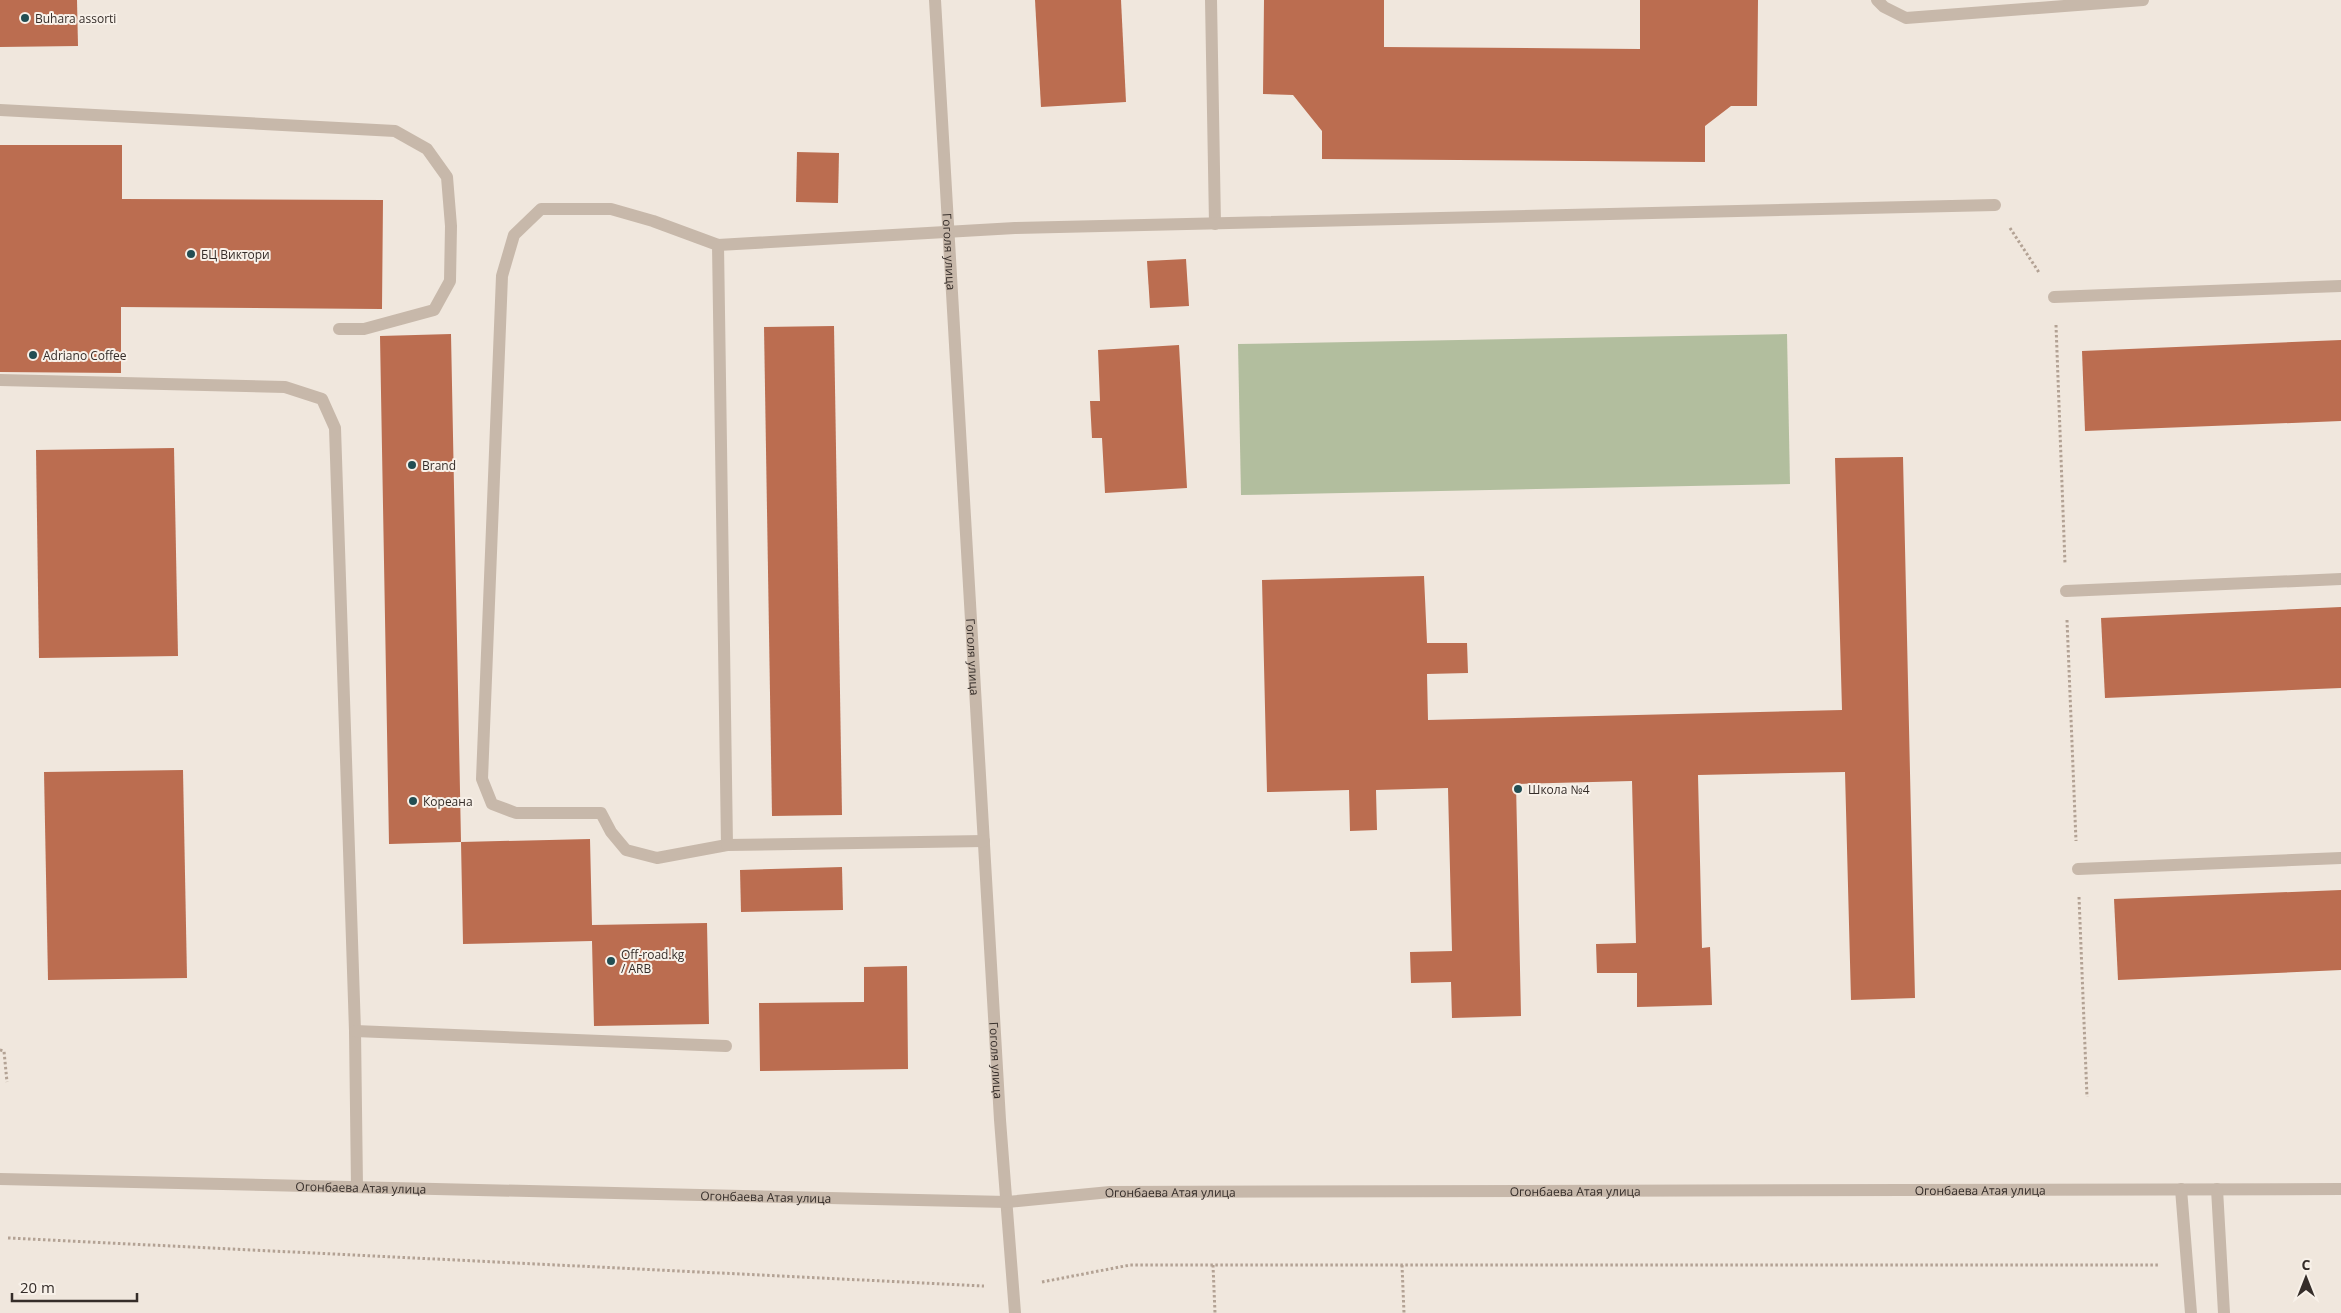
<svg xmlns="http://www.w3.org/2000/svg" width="2341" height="1313" font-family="'Open Sans',sans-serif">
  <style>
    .green { fill: #b2be9e }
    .building { fill: #bb6d50 }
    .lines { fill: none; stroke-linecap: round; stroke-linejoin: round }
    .path { stroke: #b3a294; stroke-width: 3; stroke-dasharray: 2.5 2.5; stroke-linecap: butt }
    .minor { stroke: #c7b8aa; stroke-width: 12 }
    .poi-dot { fill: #224e53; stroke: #f8f1e9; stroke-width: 2 }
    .labels { text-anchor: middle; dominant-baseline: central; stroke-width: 4; stroke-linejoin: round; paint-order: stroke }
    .poi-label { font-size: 12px; fill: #352d29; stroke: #f8f1e9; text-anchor: start }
    .street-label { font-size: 12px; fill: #352d29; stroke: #f8f1e9 }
  </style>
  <rect width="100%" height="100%" fill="#f0e7dd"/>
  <!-- green -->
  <polygon class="green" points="1787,334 1790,484 1241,495 1238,344"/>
  <!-- building -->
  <g class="building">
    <polygon points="0,0 77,0 78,46 0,47"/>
    <polygon points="1035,0 1121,0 1126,102 1041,107"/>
    <polygon points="1264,0 1384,0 1384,47 1640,49 1640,0 1758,0 1757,106 1731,106 1705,126 1705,162 1322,159 1322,131 1293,95 1263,94"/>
    <polygon points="0,145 122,145 122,199 383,200 382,309 121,307 121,373 0,372"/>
    <polygon points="797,152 839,153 838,203 796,202"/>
    <polygon points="1186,259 1189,306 1150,308 1147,261"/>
    <polygon points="834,326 842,815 772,816 764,327"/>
    <polygon points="451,334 461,842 590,839 592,925 707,923 709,1024 594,1026 592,941 463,944 461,842 389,844 380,336"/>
    <polygon points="2341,340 2341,421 2085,431 2082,351"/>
    <polygon points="1179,345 1187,488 1105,493 1102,438 1092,438 1090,401 1100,401 1098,350"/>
    <polygon points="174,448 178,656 39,658 36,450"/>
    <polygon points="1903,457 1915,998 1851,1000 1845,772 1698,775 1702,948 1710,947 1712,1005 1637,1007 1637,973 1597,973 1596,944 1636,943 1632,781 1516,784 1521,1016 1452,1018 1451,982 1411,983 1410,952 1452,951 1448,788 1376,790 1377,830 1350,831 1349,790 1267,792 1262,580 1424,576 1427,643 1467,643 1468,673 1427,674 1428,720 1842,710 1835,458"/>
    <polygon points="2341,607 2341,688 2105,698 2101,618"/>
    <polygon points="183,770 187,978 48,980 44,772"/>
    <polygon points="842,867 843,910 741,912 740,870"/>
    <polygon points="2341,890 2341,970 2118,980 2114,899"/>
    <polygon points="907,966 908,1069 760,1071 759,1003 864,1002 864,967"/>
  </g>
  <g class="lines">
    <!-- path -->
    <g class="path">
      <polyline points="2010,228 2040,274"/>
      <polyline points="2056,325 2065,564"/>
      <polyline points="2067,620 2076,841"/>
      <polyline points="2079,897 2087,1097"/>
      <polyline points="0,1050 4,1051 7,1082"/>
      <polyline points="8,1238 984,1286"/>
      <polyline points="1213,1265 1215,1313"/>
      <polyline points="1402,1265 1404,1313"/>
      <polyline points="1042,1282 1130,1265 2159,1265"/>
    </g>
    <!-- minor -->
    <g class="minor">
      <path id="s1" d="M935,0L1000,1120L1015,1313"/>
      <polyline points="1211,0 1215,224"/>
      <polyline points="1877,0 1884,7 1906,18 2143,0"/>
      <polyline points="0,110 395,131 427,149 447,177 451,226 450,281 434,310 364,329 339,329"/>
      <polyline points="718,245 653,221 611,209 541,209 514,235 502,276 482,779 492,804 516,813 601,813 611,832 626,850 657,858 727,845 718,245 1015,228 1995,205"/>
      <polyline points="2054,297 2341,286"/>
      <polyline points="0,380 285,387 322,399 335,428 355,1031 357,1187"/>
      <polyline points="2066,591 2341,579"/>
      <polyline points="727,845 984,841"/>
      <polyline points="2078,869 2341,858"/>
      <polyline points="355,1031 726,1046"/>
      <path id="s2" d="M0,1179L1007,1202L1110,1192L2341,1189"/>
      <polyline points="2181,1189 2191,1313"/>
      <polyline points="2217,1189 2224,1313"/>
    </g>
  </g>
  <!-- markers -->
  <g class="poi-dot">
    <circle cx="25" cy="18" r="5"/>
    <circle cx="191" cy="254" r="5"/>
    <circle cx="33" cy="355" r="5"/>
    <circle cx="412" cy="465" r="5"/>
    <circle cx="1518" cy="789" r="5"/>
    <circle cx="413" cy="801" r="5"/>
    <circle cx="611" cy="961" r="5"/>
  </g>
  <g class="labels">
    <!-- poi labels -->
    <g class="poi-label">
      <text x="35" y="18">Buhara assorti</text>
      <text x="201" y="254">БЦ Виктори</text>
      <text x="43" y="355">Adriano Coffee</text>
      <text x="422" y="465">Brand</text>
      <text x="1528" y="789">Школа №4</text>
      <text x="423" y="801">Кореана</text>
      <text x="621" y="954">Off-road.kg<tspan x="621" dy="14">/ ARB</tspan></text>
    </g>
    <!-- street labels -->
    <g class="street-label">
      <text stroke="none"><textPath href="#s1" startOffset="252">Гоголя улица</textPath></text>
      <text stroke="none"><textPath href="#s1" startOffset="658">Гоголя улица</textPath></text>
      <text stroke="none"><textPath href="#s1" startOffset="1062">Гоголя улица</textPath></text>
      <text stroke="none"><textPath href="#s2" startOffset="361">Огонбаева Атая улица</textPath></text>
      <text stroke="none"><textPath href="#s2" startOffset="1981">Огонбаева Атая улица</textPath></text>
      <text stroke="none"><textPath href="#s2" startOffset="1576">Огонбаева Атая улица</textPath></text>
      <text stroke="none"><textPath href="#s2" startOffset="1171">Огонбаева Атая улица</textPath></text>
      <text stroke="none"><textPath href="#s2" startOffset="766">Огонбаева Атая улица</textPath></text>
    </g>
  </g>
  <!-- north arrow -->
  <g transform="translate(2306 1278)" stroke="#f8f1e9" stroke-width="4" paint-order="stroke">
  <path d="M0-4L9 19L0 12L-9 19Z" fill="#352d29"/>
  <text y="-8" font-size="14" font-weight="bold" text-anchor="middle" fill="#352d29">С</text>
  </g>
  <!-- scale -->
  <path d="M12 1293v8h125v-8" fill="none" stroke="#352d29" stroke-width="2.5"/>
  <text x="20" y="1293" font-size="15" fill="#352d29" stroke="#f8f1e9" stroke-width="4" paint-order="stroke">20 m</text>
</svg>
